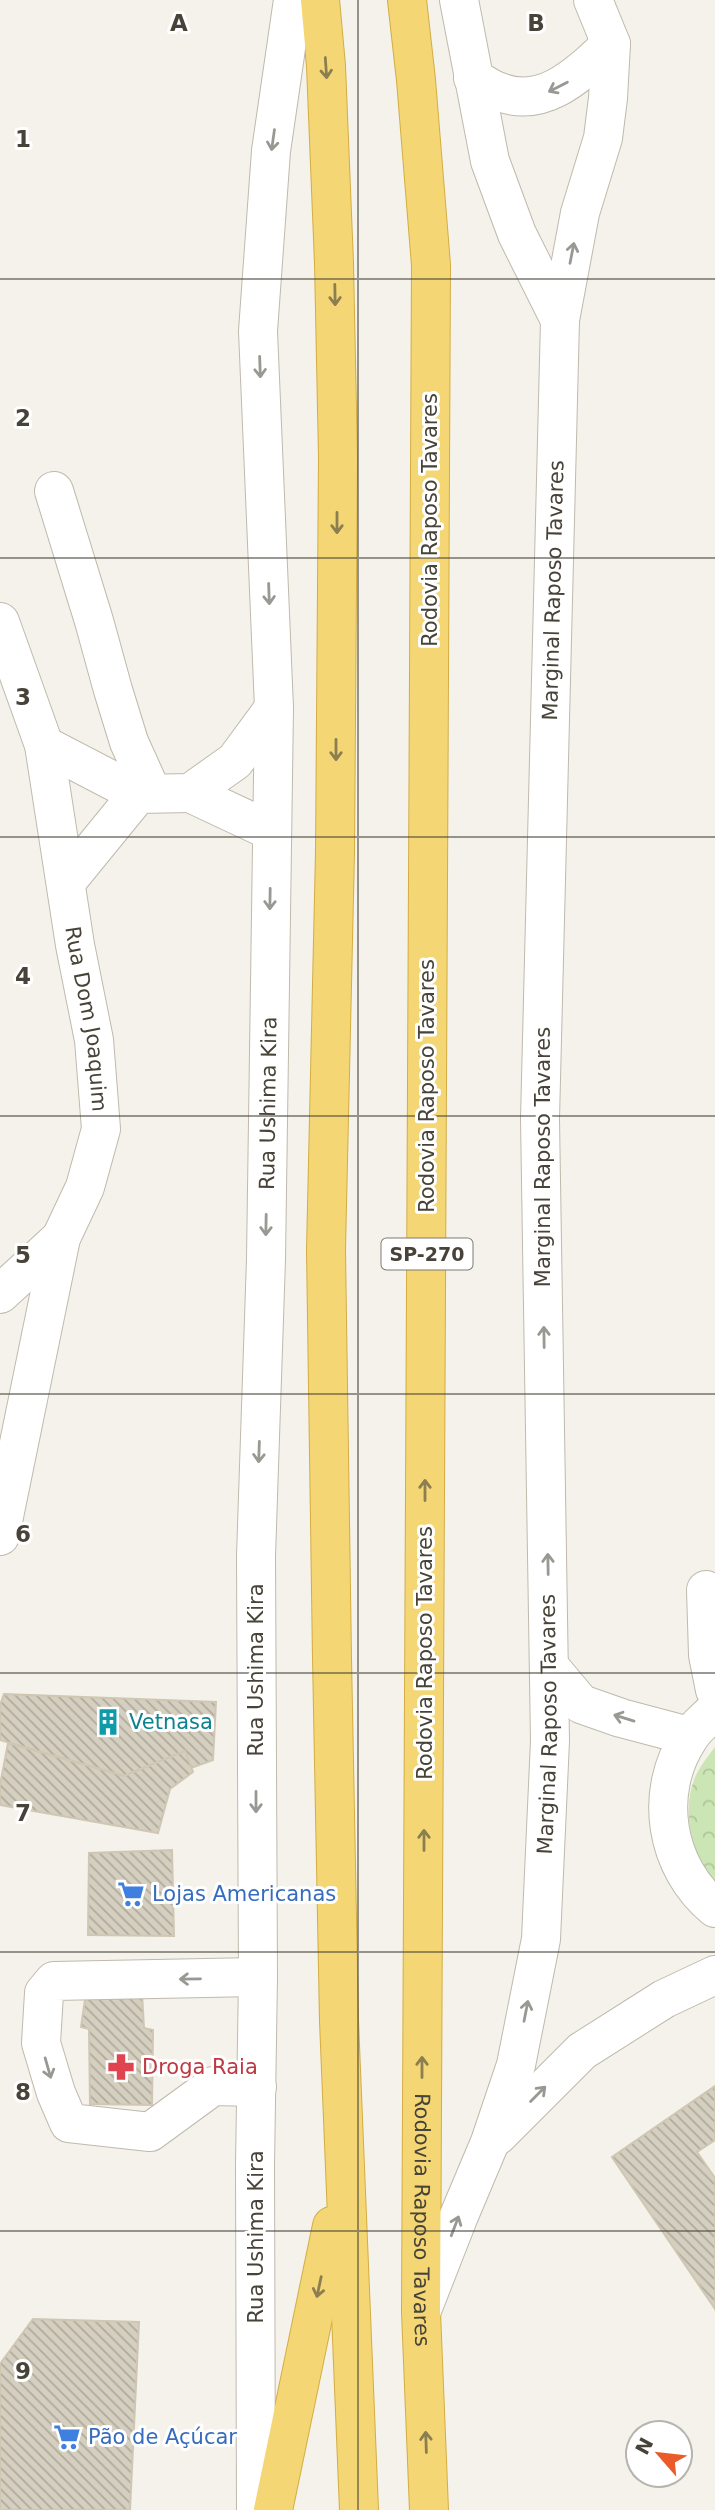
<svg xmlns="http://www.w3.org/2000/svg" width="715" height="2510" font-family="'DejaVu Sans',sans-serif">
  <style>
    .park { fill: url(#park-crowns) }
    .building { fill: url(#building-back-hatch); stroke: #cfc7b3; stroke-width: 2 }
    .lines { fill: none; stroke-linecap: round; stroke-linejoin: round }
    .minor-casing { stroke: #bfbaad; stroke-width: 40 }
    .highway-casing { stroke: #d3ad44; stroke-width: 40 }
    .minor { stroke: #fff; stroke-width: 38 }
    .highway { stroke: #f4d774; stroke-width: 38 }
    .oneway { stroke: #8c7e50 }
    .oneway2 { stroke: #9a9892 }
    .grid { fill: none; stroke: #474338; stroke-width: 2; stroke-opacity: 0.55 }
    .labels { text-anchor: middle; dominant-baseline: central; stroke-width: 6; stroke-linejoin: round; paint-order: stroke }
    .shield { fill: #fff; stroke: #7e7b74; stroke-width: 2 }
    .shield-label { font-size: 19px; font-weight: bold; fill: #474338 }
    .street-label { font-size: 21px; fill: #474338; stroke: #fff }
    .culture-label { font-size: 21px; fill: #0d838f; stroke: #fff; text-anchor: start }
    .shop-label { font-size: 21px; fill: #366cbe; stroke: #fff; text-anchor: start }
    .health-label { font-size: 21px; fill: #be3a42; stroke: #fff; text-anchor: start }
    .grid-label { font-size: 23px; text-anchor: middle; font-weight: bold; fill: #474338; stroke: #fff; stroke-width: 6; stroke-linejoin: round; paint-order: stroke }
  </style>
  <defs>
    <pattern id="park-crowns" width="20" height="18" patternUnits="userSpaceOnUse" patternTransform="scale(1.75)"><rect width="20" height="18" fill="#cbe5b5"/><path d="M2 6a3 3 0 1 1 6 0M12 15a3 3 0 1 1 6 0" fill="none" stroke="#b0c69c"/></pattern>
    <pattern id="building-back-hatch" width="6" height="6" patternUnits="userSpaceOnUse" patternTransform="scale(1.75)"><rect width="6" height="6" fill="#d5cfc0"/><path d="M-1 5l2 2M0 0l6 6M5-1l2 2" fill="none" stroke="#afaa9d"/></pattern>
  </defs>
  <rect width="100%" height="100%" fill="#f4f2ea"/>
  <!-- park -->
  <path class="park" d="M715,1747V1881C690,1855 681,1808 696,1775C701,1765 709,1755 715,1747Z"/>
  <!-- building -->
  <g class="building">
    <polygon points="4,1694 216,1702 213,1760 191,1768 185,1751 124,1776 0,1740 0,1705"/>
    <polygon points="8,1743 124,1776 185,1751 193,1772 170,1789 158,1833 0,1805 0,1785"/>
    <polygon points="172,1850 174,1936 88,1935 89,1853"/>
    <polygon points="86,1993 142,1993 144,2028 153,2030 152,2105 90,2104 89,2029 81,2027"/>
    <polygon points="715,2086 715,2140 697,2152 715,2178 715,2309 612,2157"/>
    <polygon points="33,2319 139,2322 130,2510 0,2510 0,2364"/>
  </g>
  <g class="lines">
    <defs>
      <g id="minor">
        <path d="M473,78C481,82 489,88 497,91C544,111 580,73 611,44"/>
        <polyline points="560,320 580,213 603,138 608,98 611,44 593,0"/>
        <polyline points="54,491 94,621 113,690 129,742 152,793"/>
        <path id="s1" d="M0,622L44,745L75,945L94,1040L101,1129L85,1187L61,1238L0,1536"/>
        <polyline points="44,745 138,794"/>
        <polyline points="190,793 271,831"/>
        <polyline points="67,881 138,794 190,793 235,761 274,708"/>
        <polyline points="0,1294 61,1238"/>
        <polyline points="706,1590 708,1655 715,1690"/>
        <polyline points="550,1667 581,1704 621,1718 689,1736"/>
        <path d="M715,1710C707,1719 695,1727 689,1738C653,1792 665,1867 715,1908"/>
        <polyline points="257,2087 213,2086 150,2132 69,2123 56,2093 41,2043 44,1993 54,1981 258,1977"/>
        <polyline points="497,2136 582,2051 664,1999 715,1975"/>
        <path id="s2" d="M422,2310L458,2218L490,2142L516,2065L541,1939L550,1741L540,1119L560,320L517,234L490,161L459,0"/>
        <path id="s3" d="M256,2510L255,2165L258,1977L256,1556L266,1259L274,708L258,331L271,151L293,0"/>
      </g>
      <g id="highway">
        <polyline points="320,0 326,66 334,263 338,457 335,852 326,1250 332,1658 339,2021 359,2510"/>
        <path id="s4" d="M407,0L416,80L431,265L421,2312L429,2510"/>
        <polyline points="273,2510 332,2226"/>
      </g>
    </defs>
    <!-- minor casing -->
    <use href="#minor" class="minor-casing"/>
    <!-- highway casing -->
    <use href="#highway" class="highway-casing"/>
    <!-- minor -->
    <use href="#minor" class="minor"/>
    <!-- highway -->
    <use href="#highway" class="highway"/>
  </g>
  <!-- one-way arrows -->
  <defs><path id="oneway-shaft" d="M-6 0H5M1.5-3L5.5 0L1.5 3" fill="none" stroke-width="1.6" stroke-linecap="round" stroke-linejoin="round" transform="scale(1.75)"/></defs>
  <g class="oneway">
    <use href="#oneway-shaft" transform="translate(326 68) rotate(86)"/>
    <use href="#oneway-shaft" transform="translate(335 295) rotate(89)"/>
    <use href="#oneway-shaft" transform="translate(337 523) rotate(90)"/>
    <use href="#oneway-shaft" transform="translate(336 750) rotate(90)"/>
    <use href="#oneway-shaft" transform="translate(425 1490) rotate(-90)"/>
    <use href="#oneway-shaft" transform="translate(424 1840) rotate(-90)"/>
    <use href="#oneway-shaft" transform="translate(422 2067) rotate(-90)"/>
    <use href="#oneway-shaft" transform="translate(319 2287) rotate(102)"/>
    <use href="#oneway-shaft" transform="translate(426 2442) rotate(-92)"/>
  </g>
  <g class="oneway2">
    <use href="#oneway-shaft" transform="translate(558 87) rotate(153)"/>
    <use href="#oneway-shaft" transform="translate(273 140) rotate(98)"/>
    <use href="#oneway-shaft" transform="translate(572 253) rotate(-79)"/>
    <use href="#oneway-shaft" transform="translate(260 367) rotate(88)"/>
    <use href="#oneway-shaft" transform="translate(269 594) rotate(88)"/>
    <use href="#oneway-shaft" transform="translate(270 899) rotate(91)"/>
    <use href="#oneway-shaft" transform="translate(266 1225) rotate(91)"/>
    <use href="#oneway-shaft" transform="translate(544 1337) rotate(-91)"/>
    <use href="#oneway-shaft" transform="translate(259 1452) rotate(92)"/>
    <use href="#oneway-shaft" transform="translate(548 1564) rotate(-91)"/>
    <use href="#oneway-shaft" transform="translate(624 1718) rotate(-163)"/>
    <use href="#oneway-shaft" transform="translate(256 1802) rotate(90)"/>
    <use href="#oneway-shaft" transform="translate(190 1979) rotate(179)"/>
    <use href="#oneway-shaft" transform="translate(526 2011) rotate(-79)"/>
    <use href="#oneway-shaft" transform="translate(48 2068) rotate(74)"/>
    <use href="#oneway-shaft" transform="translate(538 2094) rotate(-45)"/>
    <use href="#oneway-shaft" transform="translate(455 2226) rotate(-69)"/>
  </g>
  <!-- grid -->
  <path class="grid" d="M358,0V2510M0,279H715M0,558H715M0,837H715M0,1116H715M0,1394H715M0,1673H715M0,1952H715M0,2231H715"/>
  <!-- icons -->
  <defs>
    <symbol id="building-bare" viewBox="-9 -9 18 18"><path d="M-4-6H4V6H1V3H-1V6H-4ZM-2.5-4.3h1.7v1.8h-1.7ZM.8-4.3h1.7v1.8H.8ZM-2.5-1h1.7V.8h-1.7ZM.8-1h1.7V.8H.8Z" fill="#0f9aa8" stroke="#fff" stroke-width="2.5" paint-order="stroke"/></symbol>
    <symbol id="supermarket-bare" viewBox="-9 -9 18 18"><path d="M-6-5.5h2.5l.6 2H6L4.5 2H-2.5L-4.4-4H-6ZM-1.5 3.2a1.3 1.3 0 1 0 .1 0ZM3 3.2a1.3 1.3 0 1 0 .1 0Z" fill="#3f7fe0" stroke="#fff" stroke-width="2.5" paint-order="stroke"/></symbol>
    <symbol id="pharmacy-bare" viewBox="-9 -9 18 18"><path d="M-2-6h4v4h4v4h-4v4h-4v-4h-4v-4h4Z" fill="#e0444e" stroke="#fff" stroke-width="2.5" paint-order="stroke"/></symbol>
  </defs>
  <g fill-rule="evenodd">
    <use href="#building-bare" x="89" y="1703" width="38" height="38"/>
    <use href="#supermarket-bare" x="112" y="1875" width="38" height="38"/>
    <use href="#pharmacy-bare" x="102" y="2048" width="38" height="38"/>
    <use href="#supermarket-bare" x="48" y="2418" width="38" height="38"/>
  </g>
  <g class="labels">
    <!-- shield labels -->
    <rect class="shield" x="381.5" y="1238.5" width="91" height="31" rx="5"/>
    <g class="shield-label">
      <text x="427" y="1254">SP-270</text>
    </g>
    <!-- street labels -->
    <g class="street-label">
      <text transform="translate(430 520) rotate(-90)">Rodovia Raposo Tavares</text>
      <text stroke="none"><textPath href="#s2" startOffset="1740">Marginal Raposo Tavares</textPath></text>
      <text stroke="none"><textPath href="#s1" startOffset="408">Rua Dom Joaquim</textPath></text>
      <text transform="translate(427 1086) rotate(-90)">Rodovia Raposo Tavares</text>
      <text stroke="none"><textPath href="#s3" startOffset="1407">Rua Ushima Kira</textPath></text>
      <text transform="translate(543 1157) rotate(-90)">Marginal Raposo Tavares</text>
      <text transform="translate(425 1653) rotate(-90)">Rodovia Raposo Tavares</text>
      <text transform="translate(256 1670) rotate(-90)">Rua Ushima Kira</text>
      <text stroke="none"><textPath href="#s2" startOffset="606">Marginal Raposo Tavares</textPath></text>
      <text stroke="none"><textPath href="#s4" startOffset="2221">Rodovia Raposo Tavares</textPath></text>
      <text transform="translate(256 2237) rotate(-90)">Rua Ushima Kira</text>
    </g>
    <!-- culture labels -->
    <g class="culture-label">
      <text x="129" y="1722">Vetnasa</text>
    </g>
    <!-- shop labels -->
    <g class="shop-label">
      <text x="152" y="1894">Lojas Americanas</text>
      <text x="88" y="2437">Pão de Açúcar</text>
    </g>
    <!-- health labels -->
    <g class="health-label">
      <text x="142" y="2067">Droga Raia</text>
    </g>
  </g>
  <g class="grid-label">
    <text x="179" y="31">A</text>
    <text x="536" y="31">B</text>
    <text x="23" y="147">1</text>
    <text x="23" y="426">2</text>
    <text x="23" y="705">3</text>
    <text x="23" y="984">4</text>
    <text x="23" y="1263">5</text>
    <text x="23" y="1542">6</text>
    <text x="23" y="1821">7</text>
    <text x="23" y="2100">8</text>
    <text x="23" y="2379">9</text>
  </g>
  <!-- north arrow -->
  <g transform="translate(659 2454) rotate(298)"><circle r="33" fill="#ffffff" stroke="#b5b4af" stroke-width="2"/>
  <path d="M0-5L12 26L0 18L-12 26Z" fill="#eb5a29"/>
  <text y="-10" font-size="19" font-weight="bold" text-anchor="middle" fill="#474338">N</text>
  </g>
</svg>
